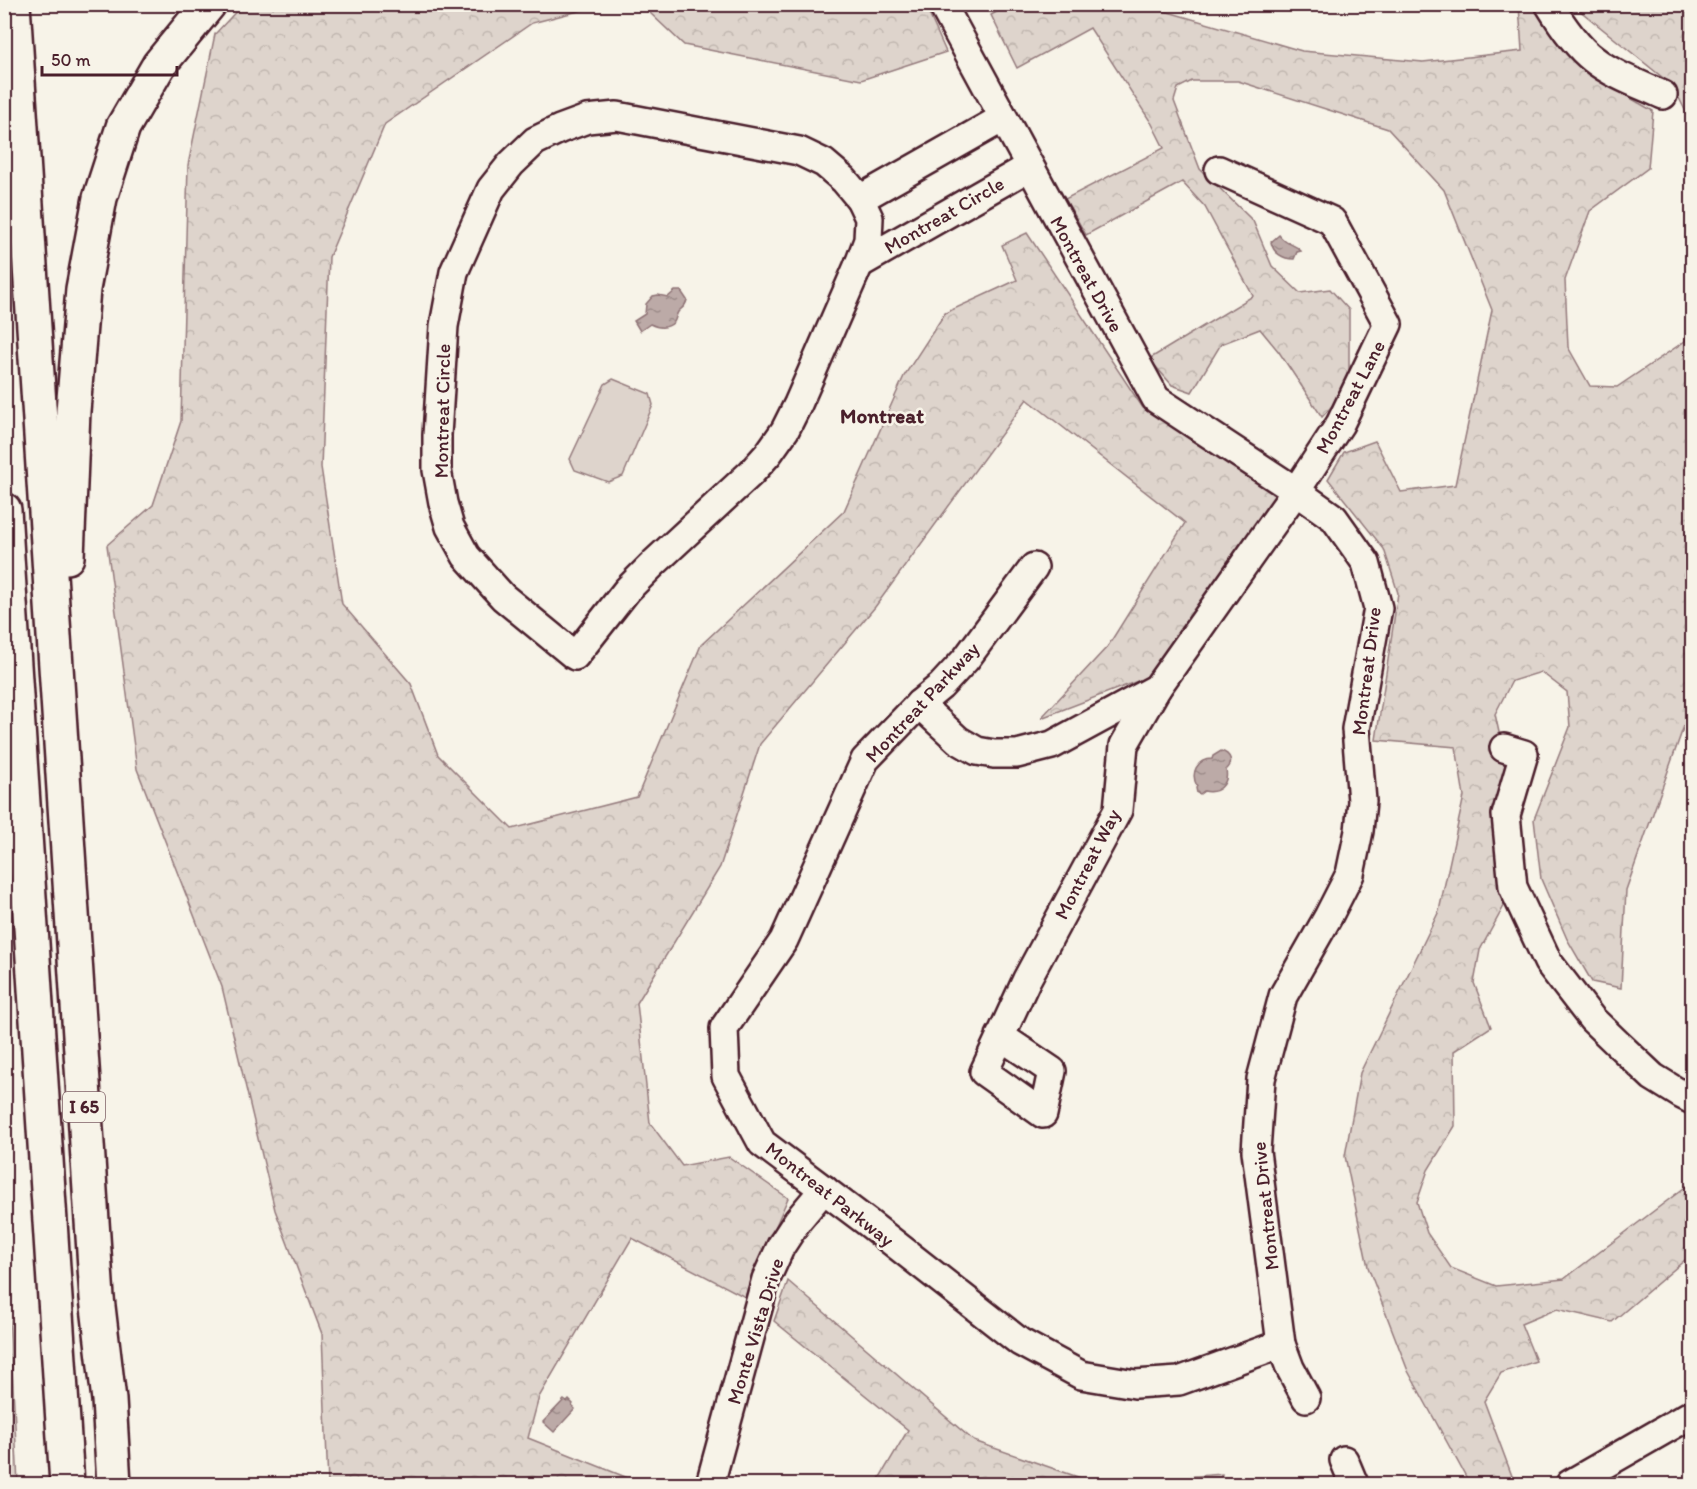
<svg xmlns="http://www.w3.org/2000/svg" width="1697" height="1489" font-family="Itim,sans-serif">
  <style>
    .forest { fill: url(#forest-crowns); stroke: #947a7c; stroke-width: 1.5 }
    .pitch { fill: #ded4cc; stroke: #947a7c; stroke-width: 1.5 }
    .water { fill: url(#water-ripples); stroke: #8e7275; stroke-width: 1.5 }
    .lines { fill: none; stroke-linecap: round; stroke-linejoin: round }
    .minor-casing { stroke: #4a1f2b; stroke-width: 32 }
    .highway-casing { stroke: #4a1f2b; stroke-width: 38 }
    .minor { stroke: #f7f3e8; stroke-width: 27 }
    .highway { stroke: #f7f3e8; stroke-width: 33 }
    .labels { text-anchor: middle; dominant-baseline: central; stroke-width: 5; stroke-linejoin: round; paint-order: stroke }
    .shield { fill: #f7f3e8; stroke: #7e5f64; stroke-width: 1.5 }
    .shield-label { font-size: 18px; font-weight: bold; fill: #4a1f2b }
    .street-label { font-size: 20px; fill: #4a1f2b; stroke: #f7f3e8 }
    .neighbourhood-label { font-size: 21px; font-weight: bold; fill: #4a1f2b; stroke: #f7f3e8 }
  </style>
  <defs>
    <pattern id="forest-crowns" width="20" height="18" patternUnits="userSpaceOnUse" patternTransform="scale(1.5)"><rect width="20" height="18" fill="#ded4cc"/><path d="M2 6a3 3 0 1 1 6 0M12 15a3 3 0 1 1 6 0" fill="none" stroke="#c0b6af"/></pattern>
    <pattern id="water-ripples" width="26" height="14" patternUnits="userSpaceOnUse" patternTransform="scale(1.5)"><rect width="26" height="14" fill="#bcaaa7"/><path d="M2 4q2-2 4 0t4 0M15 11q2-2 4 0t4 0" fill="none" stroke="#9b8a88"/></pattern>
  </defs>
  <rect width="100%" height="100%" fill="#f7f3e8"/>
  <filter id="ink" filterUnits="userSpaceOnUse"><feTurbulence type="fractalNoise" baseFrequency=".0167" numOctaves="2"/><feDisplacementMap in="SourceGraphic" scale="12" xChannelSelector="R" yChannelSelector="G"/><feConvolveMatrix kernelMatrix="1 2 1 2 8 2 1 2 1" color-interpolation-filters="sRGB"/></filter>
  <g filter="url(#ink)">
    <!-- forest -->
    <g class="forest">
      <polygon points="243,4 602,5 532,23 385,124 329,257 321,467 342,604 411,684 438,755 512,829 637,797 701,645 844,511 904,376 945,313 1017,280 1002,245 1027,233 1143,408 1278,495 1151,676 1041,718 1108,646 1185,523 1027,399 875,607 760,744 720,867 637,1003 650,1123 682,1166 729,1157 788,1198 745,1297 632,1238 539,1397 528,1438 643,1484 328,1484 322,1334 275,1210 222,987 137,769 107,545 153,505 181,421 188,165 215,34"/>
      <polygon points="671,4 925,5 946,52 861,80 684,45 649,12"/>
      <polygon points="1009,5 1144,5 1302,51 1423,62 1522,51 1519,5 1541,5 1588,74 1653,111 1648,168 1590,211 1565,280 1568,347 1590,386 1617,387 1685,341 1692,321 1692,703 1626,890 1621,988 1592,982 1567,939 1541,879 1534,819 1570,727 1567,692 1541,672 1512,681 1495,714 1507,769 1497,810 1504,906 1480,950 1474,983 1491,1027 1454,1051 1455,1126 1428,1170 1417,1202 1427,1233 1451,1268 1496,1286 1564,1279 1692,1182 1692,1254 1612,1322 1557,1309 1521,1324 1536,1361 1501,1373 1484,1401 1515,1484 1470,1484 1408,1371 1368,1267 1345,1156 1360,1073 1439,911 1464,796 1456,747 1376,740 1398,593 1384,549 1328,479 1344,452 1375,441 1401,492 1455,485 1492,310 1444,190 1388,129 1238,81 1192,81 1178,88 1174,101 1200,169 1253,221 1272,266 1300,293 1330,289 1349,310 1349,387 1322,417 1279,352 1260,329 1221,344 1192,392 1172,385 1149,359 1253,296 1205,207 1182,182 1086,235 1065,199 1164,148 1152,124 1090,28 1017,68 991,15"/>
      <polygon points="1573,5 1692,5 1692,124 1673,86"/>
      <polygon points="4,1212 18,1484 4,1484"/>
      <polygon points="788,1281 974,1441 1098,1484 876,1484 908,1430 774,1321"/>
      <polygon points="1222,1474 1221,1484 1099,1484"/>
    </g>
    <!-- pitch -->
    <polygon class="pitch" points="613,379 650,394 653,405 623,476 608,482 575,470 570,459 605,384"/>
    <!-- water -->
    <g class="water">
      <path d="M1279,235C1287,246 1293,242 1301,251L1297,252L1294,259C1283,259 1273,253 1271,242Z"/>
      <path d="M675,291H681L687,300C685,308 682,307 678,312C676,315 676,319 674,322C667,329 658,328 650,324L640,331L634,321L645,314L646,304L653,296L658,295L668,297Z"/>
      <path d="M1221,751C1231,754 1234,763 1226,770C1229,785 1218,794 1204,791L1200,794L1197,793L1196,788L1197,786C1190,773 1197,759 1212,759L1213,756Z"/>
      <polygon points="564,1400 567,1402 569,1400 573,1404 572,1406 575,1409 554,1432 543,1422"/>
    </g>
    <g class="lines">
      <defs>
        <g id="minor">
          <polyline points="942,4 1156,399 1296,491 1334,518 1366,563 1378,608 1356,729 1362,801 1359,831 1350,874 1328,917 1283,996 1261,1079 1256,1151 1281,1344 1290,1368 1306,1398"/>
          <path d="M1549,4C1560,22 1576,46 1593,59C1613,75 1639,84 1663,95"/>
          <polygon points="617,116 799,151 824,163 844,180 860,199 869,218 868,240 859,264 798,404 785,430 768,454 751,473 654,563 627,590 575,656 503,597 466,556 450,527 443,503 437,470 437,435 444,326 454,272 491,189 511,164 535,141 560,129 587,119"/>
          <polyline points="860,199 1003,118"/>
          <polyline points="859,264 1029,167"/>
          <polyline points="1034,567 966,659 941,686 919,704 865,760 784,940 724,1028 726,1076 762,1143 867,1222 1020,1342 1081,1375 1135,1384 1179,1381 1281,1344"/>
          <polyline points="919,704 958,740 977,751 994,754 1017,754 1052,745 1157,688 1296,491 1340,424 1388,324 1332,221 1219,170"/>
          <polyline points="1504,748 1524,754 1506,815 1513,887 1548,962 1592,1019 1618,1044 1653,1077 1682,1095 1692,1100"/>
          <polyline points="1000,1036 1052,1071 1043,1114 984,1072 1027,979 1118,810 1124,745 1157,688"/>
          <polyline points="1344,1460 1354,1484"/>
          <polyline points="710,1484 766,1279 781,1246 798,1220 824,1189"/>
          <polyline points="1570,1484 1692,1414"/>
        </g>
        <g id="highway">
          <polyline points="13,4 97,1298 109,1400 114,1484"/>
          <polyline points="4,510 67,1484"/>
          <polyline points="67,557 73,411 83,289 100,198 123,127 159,65 209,4"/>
        </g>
      </defs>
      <!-- minor casing -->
      <use href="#minor" class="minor-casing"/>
      <!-- highway casing -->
      <use href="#highway" class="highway-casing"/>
      <!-- minor -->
      <use href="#minor" class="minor"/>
      <!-- highway -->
      <use href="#highway" class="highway"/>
    </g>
  </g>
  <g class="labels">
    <!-- shield labels -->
    <rect class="shield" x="63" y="1092" width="42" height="30" rx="4.5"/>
    <g class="shield-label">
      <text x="84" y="1107">I 65</text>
    </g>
    <!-- street labels -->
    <g class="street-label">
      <text transform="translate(944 215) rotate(-30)">Montreat Circle</text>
      <text transform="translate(1087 274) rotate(61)">Montreat Drive</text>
      <text transform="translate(1350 397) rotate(-62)">Montreat Lane</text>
      <text transform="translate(442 411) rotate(-89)">Montreat Circle</text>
      <text transform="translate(1366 671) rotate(-83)">Montreat Drive</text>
      <text transform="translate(922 702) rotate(-47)">Montreat Parkway</text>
      <text transform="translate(1087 864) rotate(-63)">Montreat Way</text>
      <text transform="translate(830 1194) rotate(38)">Montreat Parkway</text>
      <text transform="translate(1265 1206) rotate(-96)">Montreat Drive</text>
      <text transform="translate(755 1331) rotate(-73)">Monte Vista Drive</text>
    </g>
    <!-- neighbourhood labels -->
    <g class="neighbourhood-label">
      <text x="882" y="415">Montreat</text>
    </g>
  </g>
  <!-- margin -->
  <rect width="1697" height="1489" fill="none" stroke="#f7f3e8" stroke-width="24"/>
  <rect x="12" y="12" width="1673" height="1465" fill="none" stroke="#4a1f2b" stroke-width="2" filter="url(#ink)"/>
  <!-- scale -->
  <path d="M42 66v9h135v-9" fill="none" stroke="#4a1f2b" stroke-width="3"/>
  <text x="51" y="66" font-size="18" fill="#4a1f2b" stroke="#f7f3e8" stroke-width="4.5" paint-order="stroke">50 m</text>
</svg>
